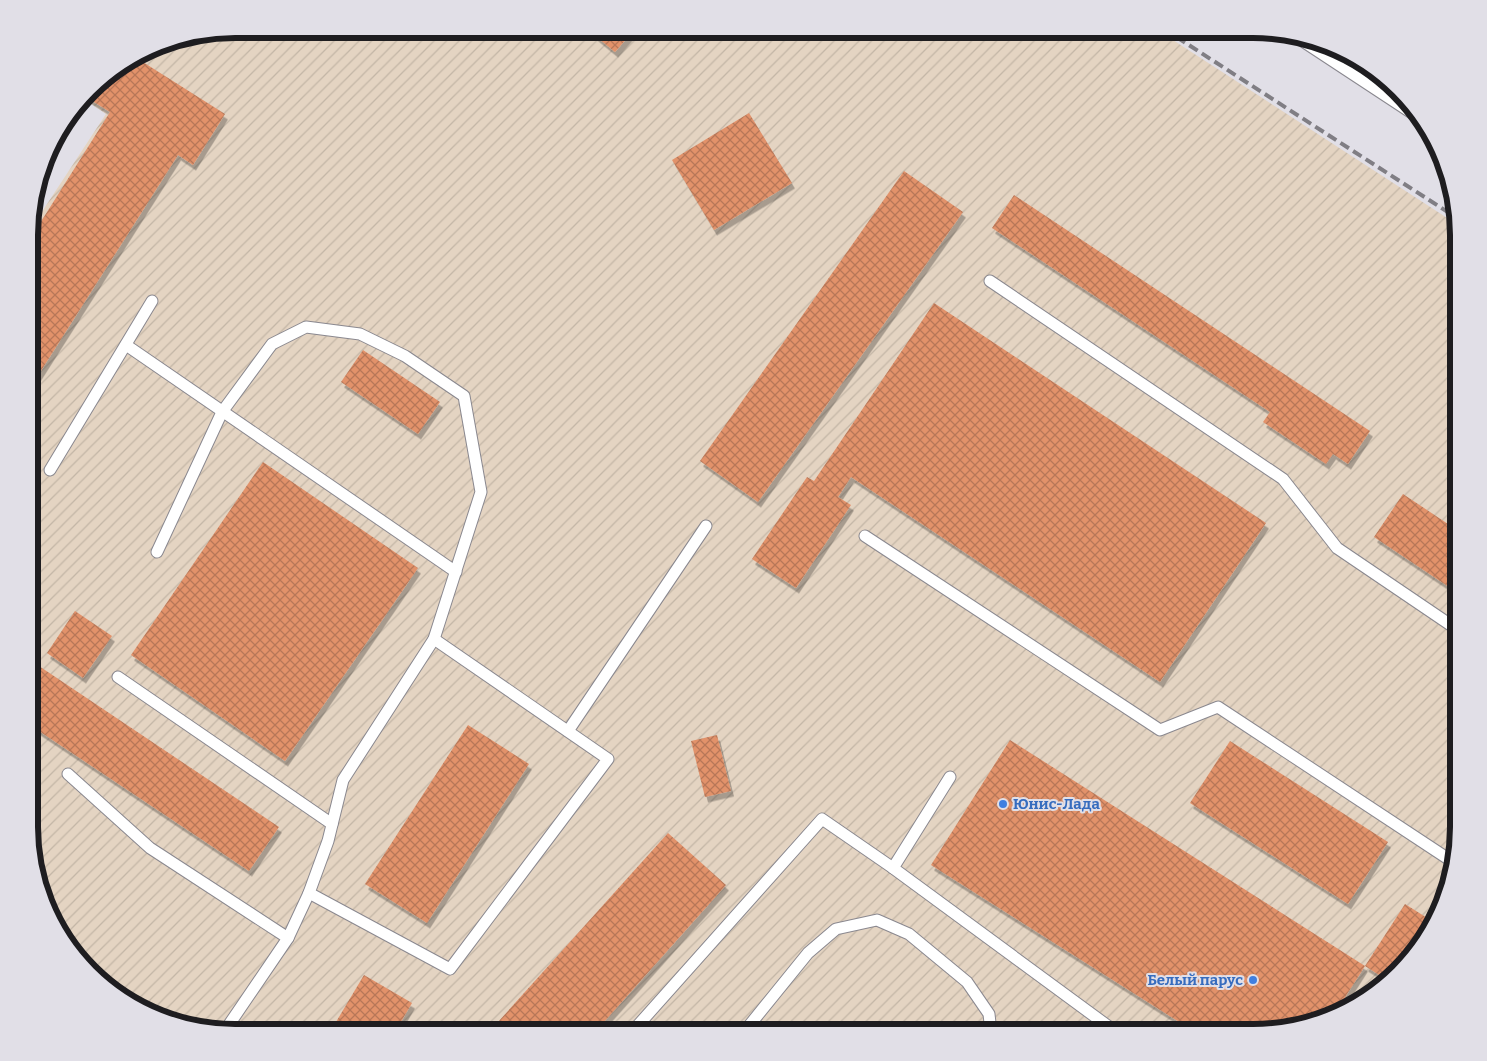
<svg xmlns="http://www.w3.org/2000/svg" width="1487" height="1061" font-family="Bitter,serif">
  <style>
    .industrial { fill: url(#industrial-furrows) }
    .building { fill: url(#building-cross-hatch); filter: url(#shadow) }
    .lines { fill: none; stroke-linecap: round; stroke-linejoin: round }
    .service-casing { stroke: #8a888f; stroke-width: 13 }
    .service { stroke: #fff; stroke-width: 11 }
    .rail { stroke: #807e84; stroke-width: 4; stroke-dasharray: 10 5; stroke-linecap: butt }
    .shop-dot { fill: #3f7fe0; stroke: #e1dfe7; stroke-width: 2 }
    .labels { text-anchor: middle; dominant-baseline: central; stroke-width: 4; stroke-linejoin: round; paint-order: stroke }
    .shop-label { font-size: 15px; font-weight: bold; fill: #366cbe; stroke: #e1dfe7; text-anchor: start }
    .rim { fill: none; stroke: #1e1d20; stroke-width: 6 }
  </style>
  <defs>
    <pattern id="industrial-furrows" width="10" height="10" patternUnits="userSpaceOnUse" patternTransform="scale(1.25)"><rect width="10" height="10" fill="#e4d4c2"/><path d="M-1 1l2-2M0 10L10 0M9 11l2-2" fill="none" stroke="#c3b6a6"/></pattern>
    <pattern id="building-cross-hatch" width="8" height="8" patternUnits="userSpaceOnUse" patternTransform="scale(1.25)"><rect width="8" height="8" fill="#e2926b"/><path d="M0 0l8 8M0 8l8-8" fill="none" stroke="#b77758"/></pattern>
    <filter id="shadow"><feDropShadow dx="3" dy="5.5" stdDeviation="0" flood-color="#0004"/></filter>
  </defs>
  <rect width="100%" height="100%" fill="#e1dfe7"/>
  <!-- industrial -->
  <polygon class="industrial" points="235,29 1156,29 1458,225 1458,839 1447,893 1416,952 1343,1011 1253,1032 222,1032 168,1021 109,990 56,929 30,853 30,498 32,496 30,494 30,230 106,114 84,99 99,80 156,44"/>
  <!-- building -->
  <g class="building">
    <polygon points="587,29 635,29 615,52"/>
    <polygon points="135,57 225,114 193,165 178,155 30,388 30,239 110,112 86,97 99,80"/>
    <polygon points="749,113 792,183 714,230 672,160"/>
    <polygon points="904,171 963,212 758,502 700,461"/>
    <polygon points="1014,195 1370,431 1348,464 1333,454 1326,464 1263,422 1270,412 992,228"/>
    <polygon points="934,303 1266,523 1160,682 851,477 838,497 851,505 796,588 752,559 807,477 814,481"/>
    <polygon points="363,350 440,402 418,434 341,382"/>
    <polygon points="263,462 418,568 285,761 131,655"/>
    <polygon points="1403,494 1448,524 1458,509 1458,593 1374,537"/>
    <polygon points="75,611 112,636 83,678 47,653"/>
    <polygon points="39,666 279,827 249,871 30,725 30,679"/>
    <polygon points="468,725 529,764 427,923 365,884"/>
    <polygon points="717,735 731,791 705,797 691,741"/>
    <polygon points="1010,740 1365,966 1335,1013 1253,1032 1195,1032 931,865"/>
    <polygon points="1230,741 1388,842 1348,904 1190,803"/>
    <polygon points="668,833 726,885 595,1032 489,1032"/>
    <polygon points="1405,904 1432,921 1416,952 1384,978 1365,966"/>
    <polygon points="364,975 412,1003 395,1032 330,1032"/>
  </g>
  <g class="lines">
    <defs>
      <g id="service">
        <polyline points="1295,36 1412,113"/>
        <polyline points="990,281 1283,479 1337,548 1458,630"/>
        <polyline points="126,345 456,572"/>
        <polyline points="50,470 152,301"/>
        <polyline points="865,536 1160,730 1218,707 1453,862"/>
        <polyline points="157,552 222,412 272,344 306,327 360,334 405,356 464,396 481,492 434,639 343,780 328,841 309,893 288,938 224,1032"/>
        <polyline points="118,677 332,824"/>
        <polyline points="568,731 706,526"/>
        <polyline points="68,774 150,848 288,938"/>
        <polyline points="950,777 893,868 1116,1032"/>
        <polyline points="309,893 450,969 608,759 434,639"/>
        <polyline points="632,1032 822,819 893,868"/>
        <polyline points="744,1032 808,953 836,929 877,920 909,934 967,982 989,1014 991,1032"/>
      </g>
    </defs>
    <!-- service casing -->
    <use href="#service" class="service-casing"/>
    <!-- service -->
    <use href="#service" class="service"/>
    <!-- rail -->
    <polyline class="rail" points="1164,29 1457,218"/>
  </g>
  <!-- markers -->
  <g class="shop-dot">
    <circle cx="1003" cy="804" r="5"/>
    <circle cx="1253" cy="980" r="5"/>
  </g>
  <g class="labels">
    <!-- shop labels -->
    <g class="shop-label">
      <text x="1013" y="804">Юнис-Лада</text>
      <text x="1243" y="980" text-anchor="end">Белый парус</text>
    </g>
  </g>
  <!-- crop -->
  <path d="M0 0H1487V1061H0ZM235 38H1253A197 197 0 0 1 1450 235V827A197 197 0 0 1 1253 1024H235A197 197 0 0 1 38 827V235A197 197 0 0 1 235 38Z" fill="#e1dfe7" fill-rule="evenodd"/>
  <path class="rim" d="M235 38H1253A197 197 0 0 1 1450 235V827A197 197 0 0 1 1253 1024H235A197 197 0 0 1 38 827V235A197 197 0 0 1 235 38Z"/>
</svg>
